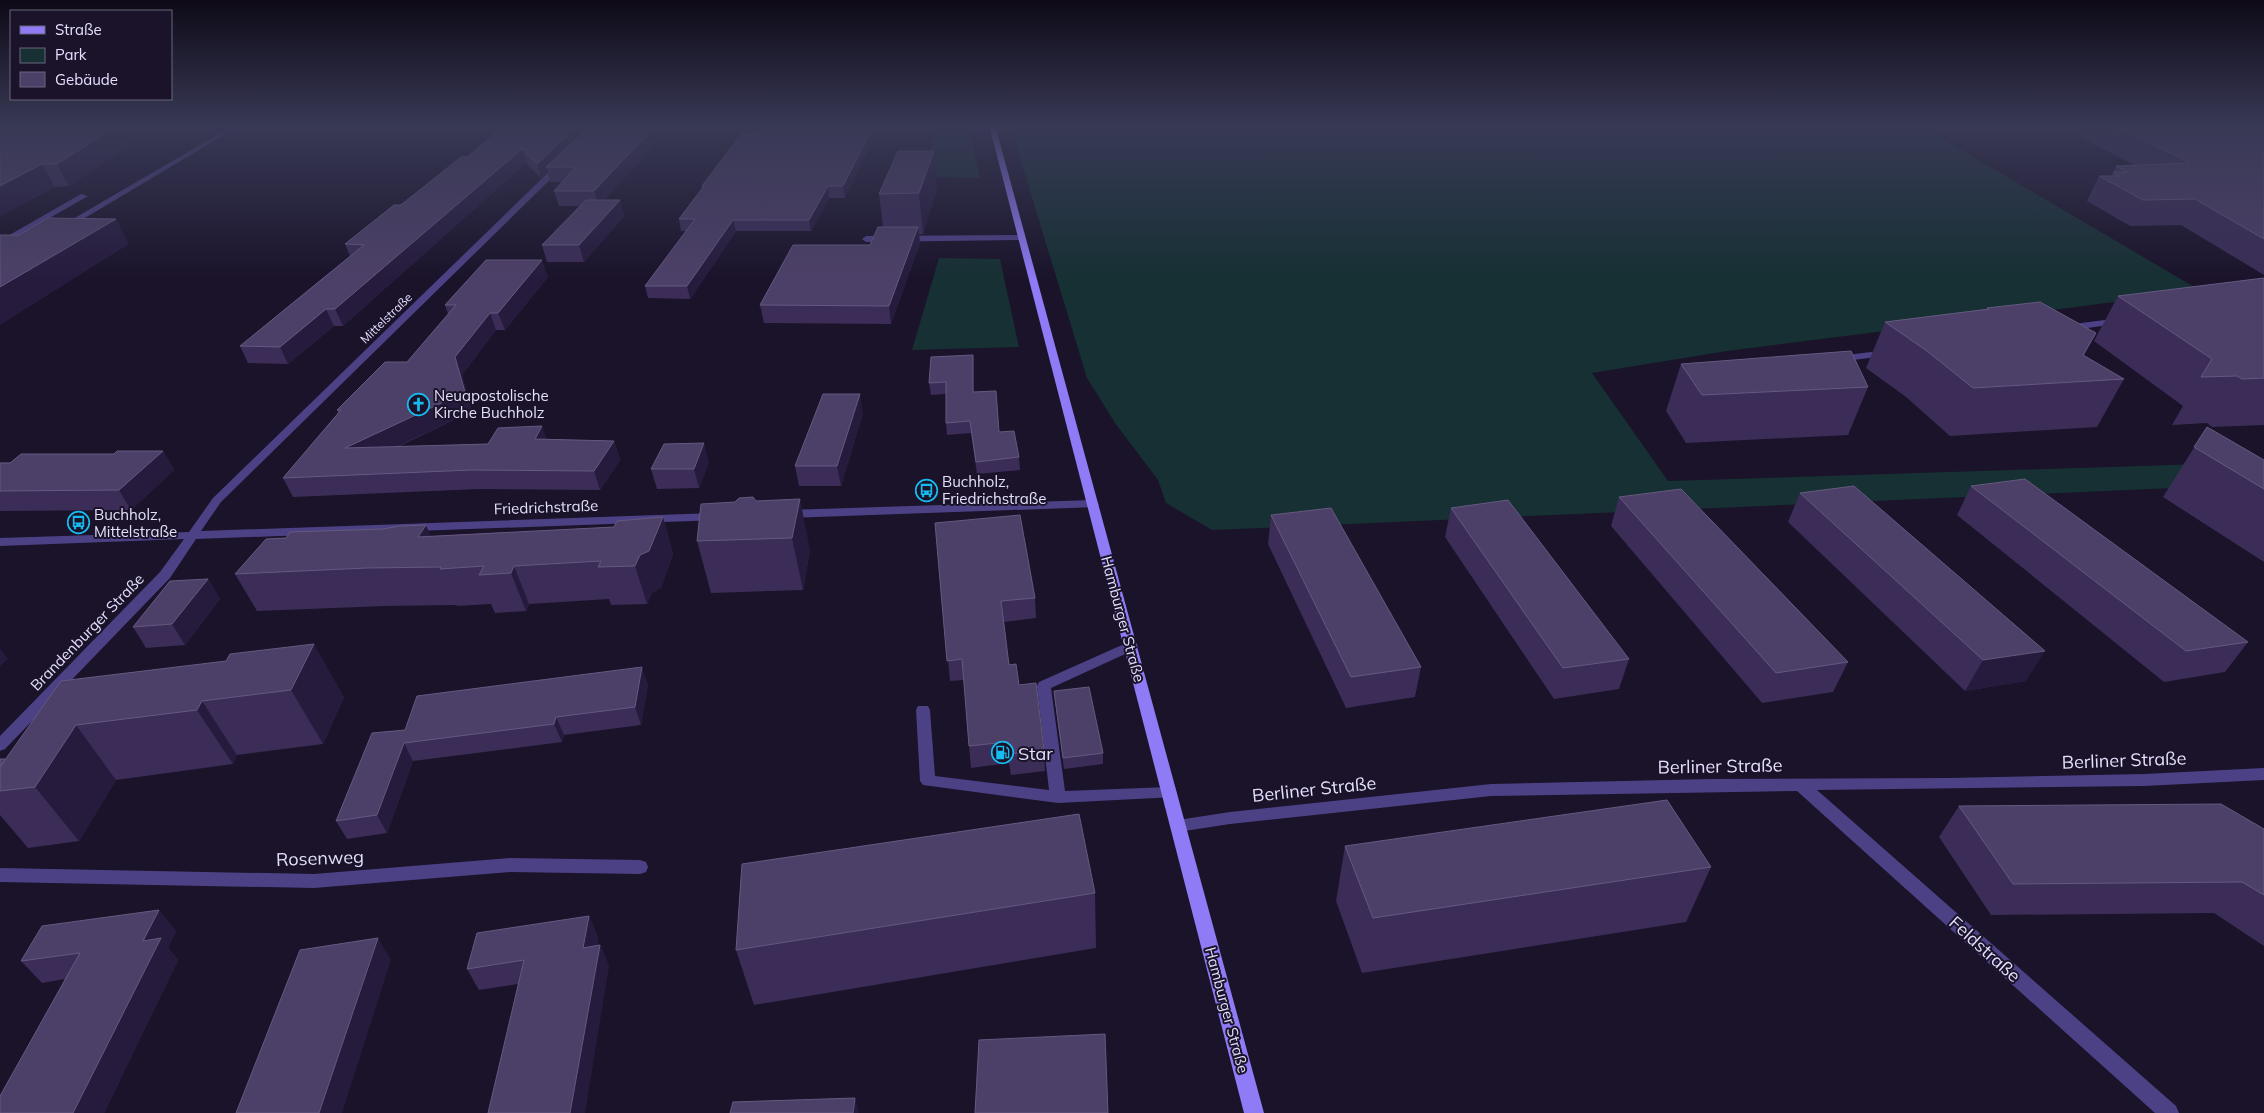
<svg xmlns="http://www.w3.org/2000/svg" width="2264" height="1113" font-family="Mulish,sans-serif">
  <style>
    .green { fill: #163033 }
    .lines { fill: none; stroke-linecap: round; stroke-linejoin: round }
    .lane { fill: #4d4185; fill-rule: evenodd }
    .street { fill: #4d4185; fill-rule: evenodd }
    .secondary { fill: #8f7bf6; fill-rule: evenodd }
    .wall { fill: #3b2d57 }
    .shaded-wall { fill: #261b3d }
    .building { fill: #4d4068; stroke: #655980 }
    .labels { text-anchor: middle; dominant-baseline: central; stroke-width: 4; stroke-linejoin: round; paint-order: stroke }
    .far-street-label { font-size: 12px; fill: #e5defd; stroke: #1a132a }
    .poi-label { font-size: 15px; fill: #e5defd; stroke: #1a132a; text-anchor: start }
    .street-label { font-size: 15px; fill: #e5defd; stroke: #1a132a }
    .near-poi-label { font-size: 18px; fill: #e5defd; stroke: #1a132a; text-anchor: start }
    .near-street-label { font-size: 18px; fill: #e5defd; stroke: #1a132a }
  </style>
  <rect width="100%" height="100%" fill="#1a132a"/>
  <!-- green -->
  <g class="green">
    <polygon points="940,125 968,125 980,178 912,177 925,163"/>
    <polygon points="1010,125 1919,125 2201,291 1727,351 1592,373 1668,481 2264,462 2264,484 1212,530 1166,503 1158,480 1115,423 1087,378"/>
    <polygon points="939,258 1000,259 1019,347 912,350"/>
  </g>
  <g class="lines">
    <!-- lane -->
    <g class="lane">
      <polygon points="81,194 88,196 13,239 6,237"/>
      <polygon points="1022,235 1025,236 1025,240 866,242 862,239 866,236"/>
      <polygon points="1131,641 1136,643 1138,646 1136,649 1051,688 1065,791 1169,787 1175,789 1177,793 1175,797 1058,803 923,785 920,781 916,710 918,706 928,706 930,710 935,776 1049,790 1037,686 1039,682"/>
    </g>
    <!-- street -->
    <g class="street">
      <polygon points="234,125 241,125 68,228 61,226"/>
      <polygon points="557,164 564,166 221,502 201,531 715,513 721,517 719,520 196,539 170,578 5,749 0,751 0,736 160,572 184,539 0,546 0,538 189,532 213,498"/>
      <polygon points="2120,318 2123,319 2123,323 2066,331 2061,328 2066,325"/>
      <polygon points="1888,350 1893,353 1891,355 1838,362 1833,359 1838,356"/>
      <polygon points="1093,500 1099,504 1097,507 788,518 782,514 788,510"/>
      <polygon points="2264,768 2264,780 2144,786 1817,790 2176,1106 2179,1113 2155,1113 1797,791 1491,796 1230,824 1178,832 1172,830 1170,826 1172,822 1178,820 1230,812 1491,784 1710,779 1948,778 2144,774"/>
      <polygon points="510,858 640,860 646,862 648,867 646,872 640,874 510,872 314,888 0,882 0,868 314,874"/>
    </g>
    <!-- secondary -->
    <polygon class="secondary" points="989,125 995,125 1264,1113 1244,1113"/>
  </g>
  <!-- wall -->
  <g class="wall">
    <polygon points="0,125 160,125 69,186 55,187 0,216"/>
    <polygon points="506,125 661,125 664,134 604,200 620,200 624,216 584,262 547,262 542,245 580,206 559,206 554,191 562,182 550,182 548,172 541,178 526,163 343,326 334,326 288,364 248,363 240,346 350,256 345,244 467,157"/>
    <polygon points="880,125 845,198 829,198 811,231 736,231 690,299 648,298 645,286 686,231 681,231 679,219 703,188 702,186 756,134"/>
    <polygon points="2056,125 2264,125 2264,275 2181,225 2130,226 2087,201 2099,176 2111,176 2116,166 2135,165"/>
    <polygon points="937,189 923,234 919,234 920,243 891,324 764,323 760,305 870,245 883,227 879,194"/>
    <polygon points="548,277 505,330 496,330 462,375 472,411 398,447 488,444 547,439 614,441 620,460 600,490 479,489 293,497 283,478 338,413 337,410 407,362 448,314 445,305"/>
    <polygon points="2264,278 2264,425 2212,427 2207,423 2172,425 2183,406 2094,341 2118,296"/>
    <polygon points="1987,308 2096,333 2084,356 2124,379 2097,427 1950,436 1906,397 1866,368 1885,322 1986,310"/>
    <polygon points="973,355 974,367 974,392 999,432 1019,457 1020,470 977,474 971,433 947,435 946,423 946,394 931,395 929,383"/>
    <polygon points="1681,364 1868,387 1848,435 1686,443 1666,411"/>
    <polygon points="863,413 841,486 799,486 795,466"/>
    <polygon points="2207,427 2264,460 2264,562 2163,497"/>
    <polygon points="163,451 174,470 131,510 0,511 0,463"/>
    <polygon points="709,462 699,488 657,489 651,469"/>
    <polygon points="1971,486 2248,642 2225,672 2164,682 1957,515"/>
    <polygon points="1800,493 2026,681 1965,691 1788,522"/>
    <polygon points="1619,497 1848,662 1833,692 1762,703 1611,526"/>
    <polygon points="756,501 810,550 803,590 711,593 697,541"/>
    <polygon points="1451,508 1629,659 1619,689 1554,699 1445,537"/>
    <polygon points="1271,515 1421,667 1415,697 1346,708 1268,544"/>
    <polygon points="663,517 673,554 661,588 652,593 647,604 611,605 609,599 529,604 526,611 495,613 491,604 457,606 456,605 385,606 257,611 235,574 431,536 614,527"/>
    <polygon points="935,523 1035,598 1036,618 1004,622 1009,665 1019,685 1044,750 1045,771 1011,775 1009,763 971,768 969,746 964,680 950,681"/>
    <polygon points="208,579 220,599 185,645 146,648 133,627"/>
    <polygon points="226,661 344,697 323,744 237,755 233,764 116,780 79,841 28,848 0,815 0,759 6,759 61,681"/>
    <polygon points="648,684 641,725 564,735 562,742 413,761 387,833 347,839 336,821 405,730"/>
    <polygon points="1054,691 1103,753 1103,764 1064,769 1055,702"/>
    <polygon points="1959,806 2264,829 2264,946 2214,913 1991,915 1939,837"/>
    <polygon points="1345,846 1711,867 1686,922 1362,973 1336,901"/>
    <polygon points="1095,893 1096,948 754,1005 736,950"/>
    <polygon points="589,916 598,938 597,946 600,945 609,967 518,984 479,990 467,969"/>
    <polygon points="176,931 168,948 178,960 104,1113 0,1113 65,979 42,983 21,961"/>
  </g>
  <!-- shaded-wall -->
  <g class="shaded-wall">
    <polygon points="118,125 160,125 69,186 57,164"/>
    <polygon points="578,125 597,125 546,167 548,172 541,178 537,164"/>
    <polygon points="656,125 661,125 664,134 598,206 594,191"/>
    <polygon points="874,125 880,125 845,198 843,186"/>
    <polygon points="522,149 526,163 343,326 335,309"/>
    <polygon points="934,151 937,189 923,234 919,193"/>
    <polygon points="42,164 55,187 0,216 0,186"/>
    <polygon points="828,186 829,198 811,231 809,220"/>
    <polygon points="620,200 624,216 584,262 579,245"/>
    <polygon points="116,219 129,244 0,325 0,287"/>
    <polygon points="733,220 736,231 690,299 687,286"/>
    <polygon points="918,227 920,243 891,324 889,306"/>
    <polygon points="542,260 548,277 505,330 498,313"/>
    <polygon points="326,309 334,326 288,364 280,347"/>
    <polygon points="490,313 496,330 462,375 472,411 354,467 345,448 455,357"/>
    <polygon points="2096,333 2072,379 2083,355"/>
    <polygon points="973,355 974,367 974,404 973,392"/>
    <polygon points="860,394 863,413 841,486 837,466"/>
    <polygon points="542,426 549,446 535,439"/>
    <polygon points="614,441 620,460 600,490 594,471"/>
    <polygon points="704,443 709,462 699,488 694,469"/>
    <polygon points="163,451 174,470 131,510 119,490"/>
    <polygon points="800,499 810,550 803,590 792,538"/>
    <polygon points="663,517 673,554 661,588 652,593 647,604 635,566 640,555"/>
    <polygon points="426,525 442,562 418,537"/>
    <polygon points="514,566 529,604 526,611 511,573"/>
    <polygon points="208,579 220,599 185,645 172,624"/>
    <polygon points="314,644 344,697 323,744 291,690"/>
    <polygon points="0,648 8,659 0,666"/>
    <polygon points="2045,651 2026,681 1965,691 1983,660"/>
    <polygon points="642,667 648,684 641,725 635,707"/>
    <polygon points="202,701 237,755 233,764 197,710"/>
    <polygon points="556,717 564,735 562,742 554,724"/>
    <polygon points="76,725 116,780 79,841 35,787"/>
    <polygon points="404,743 413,761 387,833 377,815"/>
    <polygon points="159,910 176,931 168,948 178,960 104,1113 73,1113 143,941"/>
    <polygon points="589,916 598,938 593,969 583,948"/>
    <polygon points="378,938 391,960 342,1113 319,1113"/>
    <polygon points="600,945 609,967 585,1113 570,1113"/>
    <polygon points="855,1098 859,1113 853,1113"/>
  </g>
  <!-- building -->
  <g class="building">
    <polygon points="0,125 118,125 57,164 42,164 0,186"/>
    <polygon points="506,125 578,125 537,164 522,149 335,309 326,309 280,347 240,346 364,245 345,244 394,205 401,205 461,157 467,157"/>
    <polygon points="591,125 656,125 594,191 554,191 576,167 546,167"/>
    <polygon points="763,125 874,125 843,186 828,186 809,220 733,220 687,286 645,286 695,219 679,219 704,186 702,186 741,134 756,134"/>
    <polygon points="2113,125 2264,125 2264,239 2195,199 2143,200 2099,176 2120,176 2113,172 2127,172 2116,166 2191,163"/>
    <polygon points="898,151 934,151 919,193 879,194"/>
    <polygon points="586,200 620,200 579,245 542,245"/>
    <polygon points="48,218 116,219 0,287 0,235 19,235"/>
    <polygon points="878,227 918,227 889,306 760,305 793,245 870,245"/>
    <polygon points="486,260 542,260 498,313 490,313 455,357 465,392 345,448 488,444 498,428 542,426 535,439 614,441 594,471 471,470 283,478 341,410 337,410 385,362 407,362 456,305 445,305"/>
    <polygon points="2264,278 2264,378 2242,379 2237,376 2201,377 2212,359 2118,296"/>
    <polygon points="2040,302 2096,333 2083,355 2124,379 1973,388 1927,351 1885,322 1989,309 1987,308"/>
    <polygon points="1851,351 1868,387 1702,395 1681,364"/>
    <polygon points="973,355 973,392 996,391 999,432 1014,431 1019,457 976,462 970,421 946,423 946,382 929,383 931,357"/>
    <polygon points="823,394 860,394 837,466 795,466"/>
    <polygon points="2207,427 2264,460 2264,489 2194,447"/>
    <polygon points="704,443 694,469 651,469 664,444"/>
    <polygon points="117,451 163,451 119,490 0,491 0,463 10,463 21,454 114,454"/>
    <polygon points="2025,479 2248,642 2186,651 1971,486"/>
    <polygon points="1854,486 2045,651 1983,660 1800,493"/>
    <polygon points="1681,489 1848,662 1776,673 1619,497"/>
    <polygon points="753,497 756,501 800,499 792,538 697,541 701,504 735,502 739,498"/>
    <polygon points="1508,500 1629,659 1563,668 1451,508"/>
    <polygon points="1331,508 1421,667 1351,677 1271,515"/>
    <polygon points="1020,515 1035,598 1001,601 1009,665 1016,664 1019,685 1036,683 1044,750 1009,754 1007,742 969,746 962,659 947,661 935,523"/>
    <polygon points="663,517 649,551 640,555 635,566 598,567 601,561 514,566 511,573 479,575 484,566 440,569 441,567 367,568 235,574 266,539 286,538 290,532 383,529 400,526 426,525 418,537 614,527 617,521"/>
    <polygon points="208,579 172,624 133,627 170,581"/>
    <polygon points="314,644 291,690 202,701 197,710 76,725 35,787 0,791 0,767 61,681 226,661 230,654"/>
    <polygon points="642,667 635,707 556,717 554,724 404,743 377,815 336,821 372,733 405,730 417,696"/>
    <polygon points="1089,687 1103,753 1063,758 1054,691"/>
    <polygon points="0,759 6,759 0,767"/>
    <polygon points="1667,800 1711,867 1373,918 1345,846"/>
    <polygon points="2221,804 2264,829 2264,895 2242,882 2013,884 1959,806"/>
    <polygon points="1079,814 1095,893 736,950 742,864"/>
    <polygon points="159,910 143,941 161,938 73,1113 0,1113 0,1096 80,953 21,961 42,926"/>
    <polygon points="589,916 583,948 600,945 570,1113 488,1113 524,960 467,969 477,933"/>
    <polygon points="378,938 319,1113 236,1113 300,950"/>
    <polygon points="1105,1034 1108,1113 975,1113 979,1040"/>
    <polygon points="855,1098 853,1113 730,1113 733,1102"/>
  </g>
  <!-- sky -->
  <linearGradient id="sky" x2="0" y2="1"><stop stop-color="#0e0a17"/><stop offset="0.45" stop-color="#383955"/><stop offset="1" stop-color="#383955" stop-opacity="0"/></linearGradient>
  <rect width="2264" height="280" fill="url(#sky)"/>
  <!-- icons -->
  <defs>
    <symbol id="church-ring" viewBox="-11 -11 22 22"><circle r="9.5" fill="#1a132a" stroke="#16bcf0" stroke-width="1.5"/><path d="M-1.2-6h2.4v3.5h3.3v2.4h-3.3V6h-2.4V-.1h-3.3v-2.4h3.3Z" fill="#16bcf0"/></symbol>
    <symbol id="bus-ring" viewBox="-11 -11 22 22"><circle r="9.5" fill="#1a132a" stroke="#16bcf0" stroke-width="1.5"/><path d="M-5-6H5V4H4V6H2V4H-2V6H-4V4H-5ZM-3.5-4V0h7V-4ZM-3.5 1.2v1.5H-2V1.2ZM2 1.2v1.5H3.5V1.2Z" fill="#16bcf0"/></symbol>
    <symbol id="fuel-ring" viewBox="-11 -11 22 22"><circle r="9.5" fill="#1a132a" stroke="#16bcf0" stroke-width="1.5"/><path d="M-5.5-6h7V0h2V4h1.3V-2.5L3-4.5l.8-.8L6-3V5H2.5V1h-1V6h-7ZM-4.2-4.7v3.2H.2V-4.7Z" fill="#16bcf0"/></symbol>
  </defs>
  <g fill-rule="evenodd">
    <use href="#church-ring" x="406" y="392" width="25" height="25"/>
    <use href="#bus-ring" x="914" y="478" width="25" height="25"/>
    <use href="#bus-ring" x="66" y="510" width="25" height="25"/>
    <use href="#fuel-ring" x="990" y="740" width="25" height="25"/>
  </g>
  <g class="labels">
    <!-- far-street labels -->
    <g class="far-street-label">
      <text transform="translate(386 318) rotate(-44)">Mittelstraße</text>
    </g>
    <!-- poi labels -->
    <g class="poi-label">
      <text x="434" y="395">Neuapostolische<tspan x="434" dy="17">Kirche Buchholz</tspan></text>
      <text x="942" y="481">Buchholz,<tspan x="942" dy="17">Friedrichstraße</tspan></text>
      <text x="94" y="514">Buchholz,<tspan x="94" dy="17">Mittelstraße</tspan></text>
    </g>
    <!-- street labels -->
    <g class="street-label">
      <text transform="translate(546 507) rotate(-2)">Friedrichstraße</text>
      <text transform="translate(1123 619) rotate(75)">Hamburger Straße</text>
      <text transform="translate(87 632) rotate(-46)">Brandenburger Straße</text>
      <text transform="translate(1227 1010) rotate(75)">Hamburger Straße</text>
    </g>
    <!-- near-poi labels -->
    <g class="near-poi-label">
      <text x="1018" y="753">Star</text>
    </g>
    <!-- near-street labels -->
    <g class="near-street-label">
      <text transform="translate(2124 760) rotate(-2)">Berliner Straße</text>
      <text transform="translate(1720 766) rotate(-1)">Berliner Straße</text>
      <text transform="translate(1314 789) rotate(-6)">Berliner Straße</text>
      <text transform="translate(320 858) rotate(-2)">Rosenweg</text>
      <text transform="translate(1985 949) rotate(42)">Feldstraße</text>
    </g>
  </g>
  <!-- legend -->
  <rect x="10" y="10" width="162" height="90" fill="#1a132a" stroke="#6b647e"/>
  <rect x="20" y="26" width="25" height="8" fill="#8f7bf6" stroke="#6b647e"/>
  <text x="55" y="35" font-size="15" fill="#e5defd">Straße</text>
  <rect x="20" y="48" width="25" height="15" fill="#163033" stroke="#6b647e"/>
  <text x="55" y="60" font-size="15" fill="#e5defd">Park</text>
  <rect x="20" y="72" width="25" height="15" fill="#4d4068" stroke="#6b647e"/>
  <text x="55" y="85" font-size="15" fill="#e5defd">Gebäude</text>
</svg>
